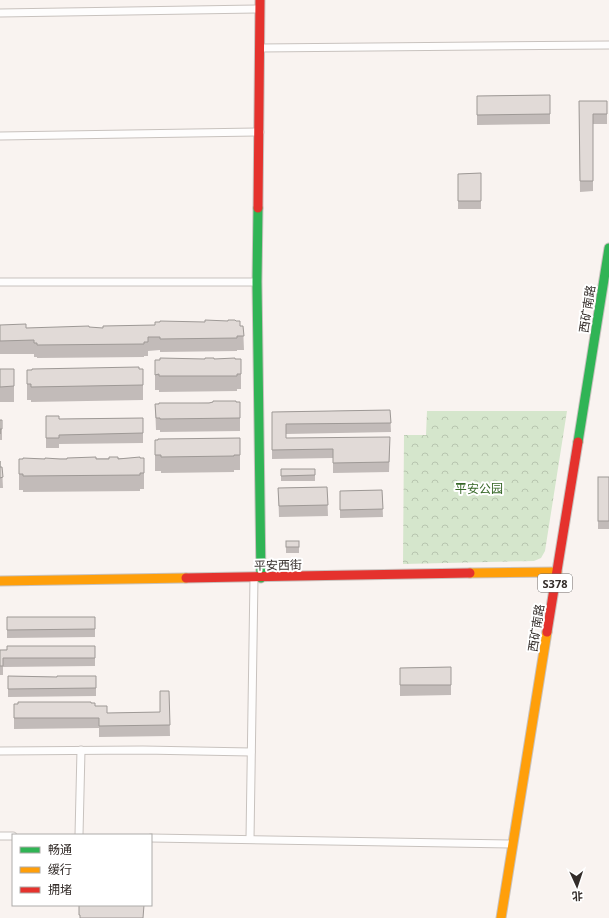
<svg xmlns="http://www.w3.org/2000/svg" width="609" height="918" font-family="'Open Sans','Noto Sans SC',sans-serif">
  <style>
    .park { fill: url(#park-crowns) }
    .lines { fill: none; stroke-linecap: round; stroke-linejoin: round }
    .street-casing { stroke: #c8c2be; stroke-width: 9 }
    .fast-casing { stroke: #c8c2be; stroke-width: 11 }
    .slow-casing { stroke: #c8c2be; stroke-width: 11 }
    .jam-casing { stroke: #c8c2be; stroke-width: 11 }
    .street { stroke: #fefdfd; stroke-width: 7 }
    .fast { stroke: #30b455; stroke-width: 9 }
    .slow { stroke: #ff9f0a; stroke-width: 9 }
    .jam { stroke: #e5322d; stroke-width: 9 }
    .wall { fill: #c2bbb9 }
    .building { fill: #e1dad7; stroke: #9e9996 }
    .labels { text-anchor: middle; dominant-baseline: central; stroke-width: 4; stroke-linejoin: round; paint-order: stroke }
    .shield { fill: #fff; stroke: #706b69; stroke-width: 1 }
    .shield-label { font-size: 11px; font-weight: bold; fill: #332c29 }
    .street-label { font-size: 12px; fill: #332c29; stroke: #fff }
    .park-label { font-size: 12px; fill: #356626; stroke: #fff }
  </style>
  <defs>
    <pattern id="park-crowns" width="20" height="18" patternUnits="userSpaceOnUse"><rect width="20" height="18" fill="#d5e6cc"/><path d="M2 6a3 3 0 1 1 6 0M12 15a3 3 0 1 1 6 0" fill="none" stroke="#b7c5af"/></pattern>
  </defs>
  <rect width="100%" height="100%" fill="#f9f3f0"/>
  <!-- park -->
  <polygon class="park" points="427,411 567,411 545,551 541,558 534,561 403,564 404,435 426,435"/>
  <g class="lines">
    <defs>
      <g id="street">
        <polyline points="0,13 260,9"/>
        <polyline points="260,48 609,45"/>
        <polyline points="0,136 260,132"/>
        <polyline points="0,282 257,282"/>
        <polyline points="0,751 143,750 251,752"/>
        <polyline points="79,835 81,750"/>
        <polyline points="0,836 13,836"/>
        <polyline points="151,838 513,844"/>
        <polyline points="250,839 254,578"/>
      </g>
      <g id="fast">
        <polyline points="258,208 257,282 261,578"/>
        <polyline points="578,442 609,248"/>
      </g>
      <g id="slow">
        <polyline points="470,573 557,572"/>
        <polyline points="0,581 186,578"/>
        <polyline points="501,918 547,632"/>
      </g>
      <g id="jam">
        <polyline points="258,208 260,0"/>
        <polyline points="186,578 470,573"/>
        <polyline points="547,632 578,442"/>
      </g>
    </defs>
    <!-- street casing -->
    <use href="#street" class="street-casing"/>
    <!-- fast casing -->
    <use href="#fast" class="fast-casing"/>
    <!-- slow casing -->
    <use href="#slow" class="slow-casing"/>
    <!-- jam casing -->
    <use href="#jam" class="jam-casing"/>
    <!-- street -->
    <use href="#street" class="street"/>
    <!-- fast -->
    <use href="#fast" class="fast"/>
    <!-- slow -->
    <use href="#slow" class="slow"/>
    <!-- jam -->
    <use href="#jam" class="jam"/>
  </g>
  <!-- wall -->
  <g class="wall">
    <polygon points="550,95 550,124 477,125 477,96"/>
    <polygon points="579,101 607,101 607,124 593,124 593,191 580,192"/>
    <polygon points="481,173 481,209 458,209 458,174"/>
    <polygon points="236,321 240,326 243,326 244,350 237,350 237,351 160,352 160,350 148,351 148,356 144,356 144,357 37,358 37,357 34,357 34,354 0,354 0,325 26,328 103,328 155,325 205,322"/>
    <polygon points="241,359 241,389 237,389 237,391 159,392 159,390 155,390 155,360"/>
    <polygon points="0,369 14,386 14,402 0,402"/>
    <polygon points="143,369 143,400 31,402 31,400 27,400 27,370"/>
    <polygon points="240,402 240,431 160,432 160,430 156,430 155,404"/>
    <polygon points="390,410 391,432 286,434 286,438 390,446 389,472 333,473 333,458 272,459 272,412"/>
    <polygon points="46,416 59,419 143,418 143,443 59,444 59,448 46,448"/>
    <polygon points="0,420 2,420 2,440 0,440 0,445"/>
    <polygon points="240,438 240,470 234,470 234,472 161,473 161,471 155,471 155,440"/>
    <polygon points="144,458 144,489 140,489 140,491 23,492 23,490 19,490 19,459"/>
    <polygon points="0,461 0,467 2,467 3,488 0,488"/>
    <rect x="281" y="469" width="34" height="12"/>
    <rect x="598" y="477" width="11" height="52"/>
    <polygon points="327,487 328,516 279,517 278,488"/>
    <polygon points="382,490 383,517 340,518 340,491"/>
    <rect x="286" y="541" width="13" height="12"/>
    <polygon points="7,617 95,617 95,637 7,638"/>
    <polygon points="95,646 95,666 3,667 3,675 0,675 0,650"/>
    <polygon points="451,667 451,695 400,696 400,668"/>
    <polygon points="8,676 57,677 96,676 96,696 8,697"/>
    <polygon points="169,691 170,736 99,737 99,728 14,729 14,704 91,703 107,713 160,712"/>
  </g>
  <!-- building -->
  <g class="building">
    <polygon points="550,95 550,114 477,115 477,96"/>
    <polygon points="579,101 607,101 607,114 593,114 593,181 580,181"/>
    <polygon points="481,173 481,201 458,201 458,174"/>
    <polygon points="205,320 228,321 228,320 235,320 236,321 240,321 240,326 243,326 244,336 237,336 237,338 160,339 160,337 148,337 148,342 144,342 144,344 37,345 37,343 34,343 34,340 0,341 0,325 26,324 26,328 89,326 89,327 103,328 103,326 155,325 155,322 160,322 160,321 205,322"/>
    <polygon points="160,358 205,359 205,358 214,358 214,359 235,358 235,359 241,359 241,374 237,374 237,376 159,376 159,374 155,375 155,360 160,360"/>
    <polygon points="139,367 139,369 143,369 143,385 31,387 31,384 27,384 27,370 32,370 32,369"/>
    <polygon points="0,369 14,369 14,386 0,387"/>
    <polygon points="213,401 236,401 236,402 240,402 240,418 160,419 160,418 156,418 155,404 159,404 159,403 209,403 213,402"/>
    <polygon points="390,410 391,423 286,424 286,438 390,437 389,462 333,463 333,449 272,450 272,412"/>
    <polygon points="46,416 59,416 59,419 143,418 143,433 59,435 59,438 46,438"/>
    <polygon points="0,420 2,420 2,429 0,429 0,434"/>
    <polygon points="240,438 240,455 234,455 234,456 161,457 161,455 155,455 155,440 158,440 158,439"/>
    <polygon points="96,457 96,459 109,459 109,457 118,457 118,459 140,457 140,458 144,458 144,473 140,473 140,475 23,476 23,474 19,474 19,459 23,459 23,458 45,459 45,458 60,459 67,459 67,458"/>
    <polygon points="0,461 0,467 2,467 3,477 0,478"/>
    <polygon points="281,469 315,469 315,475 281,476"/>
    <rect x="598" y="477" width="11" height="44"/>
    <polygon points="327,487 328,505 279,506 278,488"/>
    <polygon points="382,490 383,509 340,510 340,491"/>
    <rect x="286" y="541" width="13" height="6"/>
    <polygon points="7,617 95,617 95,629 7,630"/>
    <polygon points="7,646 95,646 95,658 3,658 3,666 0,666 0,650 7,650"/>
    <polygon points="451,667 451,685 400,685 400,668"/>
    <polygon points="8,676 57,677 57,676 96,676 96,688 8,689"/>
    <polygon points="160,691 169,691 170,725 99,726 99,718 14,718 14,704 18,704 18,702 91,702 91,703 95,703 95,706 107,706 107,713 160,712"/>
    <polygon points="79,905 144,905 143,918 80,918 80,915 79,915"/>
  </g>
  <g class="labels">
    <!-- shield labels -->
    <rect class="shield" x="538" y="574" width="34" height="18" rx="3"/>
    <g class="shield-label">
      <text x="555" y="583">S378</text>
    </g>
    <!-- street labels -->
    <g class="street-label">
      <text transform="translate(587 309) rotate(-81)">西矿南路</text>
      <text transform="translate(278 565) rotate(-1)">平安西街</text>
      <text transform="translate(536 628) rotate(-81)">西矿南路</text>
    </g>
    <!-- park labels -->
    <g class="park-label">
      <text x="479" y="488">平安公园</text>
    </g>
  </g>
  <!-- legend -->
  <rect x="12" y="834" width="140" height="72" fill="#ffffff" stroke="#adaba9"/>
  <rect x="20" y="847" width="20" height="6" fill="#30b455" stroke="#adaba9"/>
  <text x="48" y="854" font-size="12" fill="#332c29">畅通</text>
  <rect x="20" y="867" width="20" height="6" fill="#ff9f0a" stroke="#adaba9"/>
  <text x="48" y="874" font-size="12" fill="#332c29">缓行</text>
  <rect x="20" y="887" width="20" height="6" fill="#e5322d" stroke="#adaba9"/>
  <text x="48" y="894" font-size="12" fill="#332c29">拥堵</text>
  <!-- north arrow -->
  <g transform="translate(577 886) rotate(177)" stroke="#ffffff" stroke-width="3" paint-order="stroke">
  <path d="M0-3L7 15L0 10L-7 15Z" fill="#332c29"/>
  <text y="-6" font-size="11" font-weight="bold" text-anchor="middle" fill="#332c29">北</text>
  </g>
</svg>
